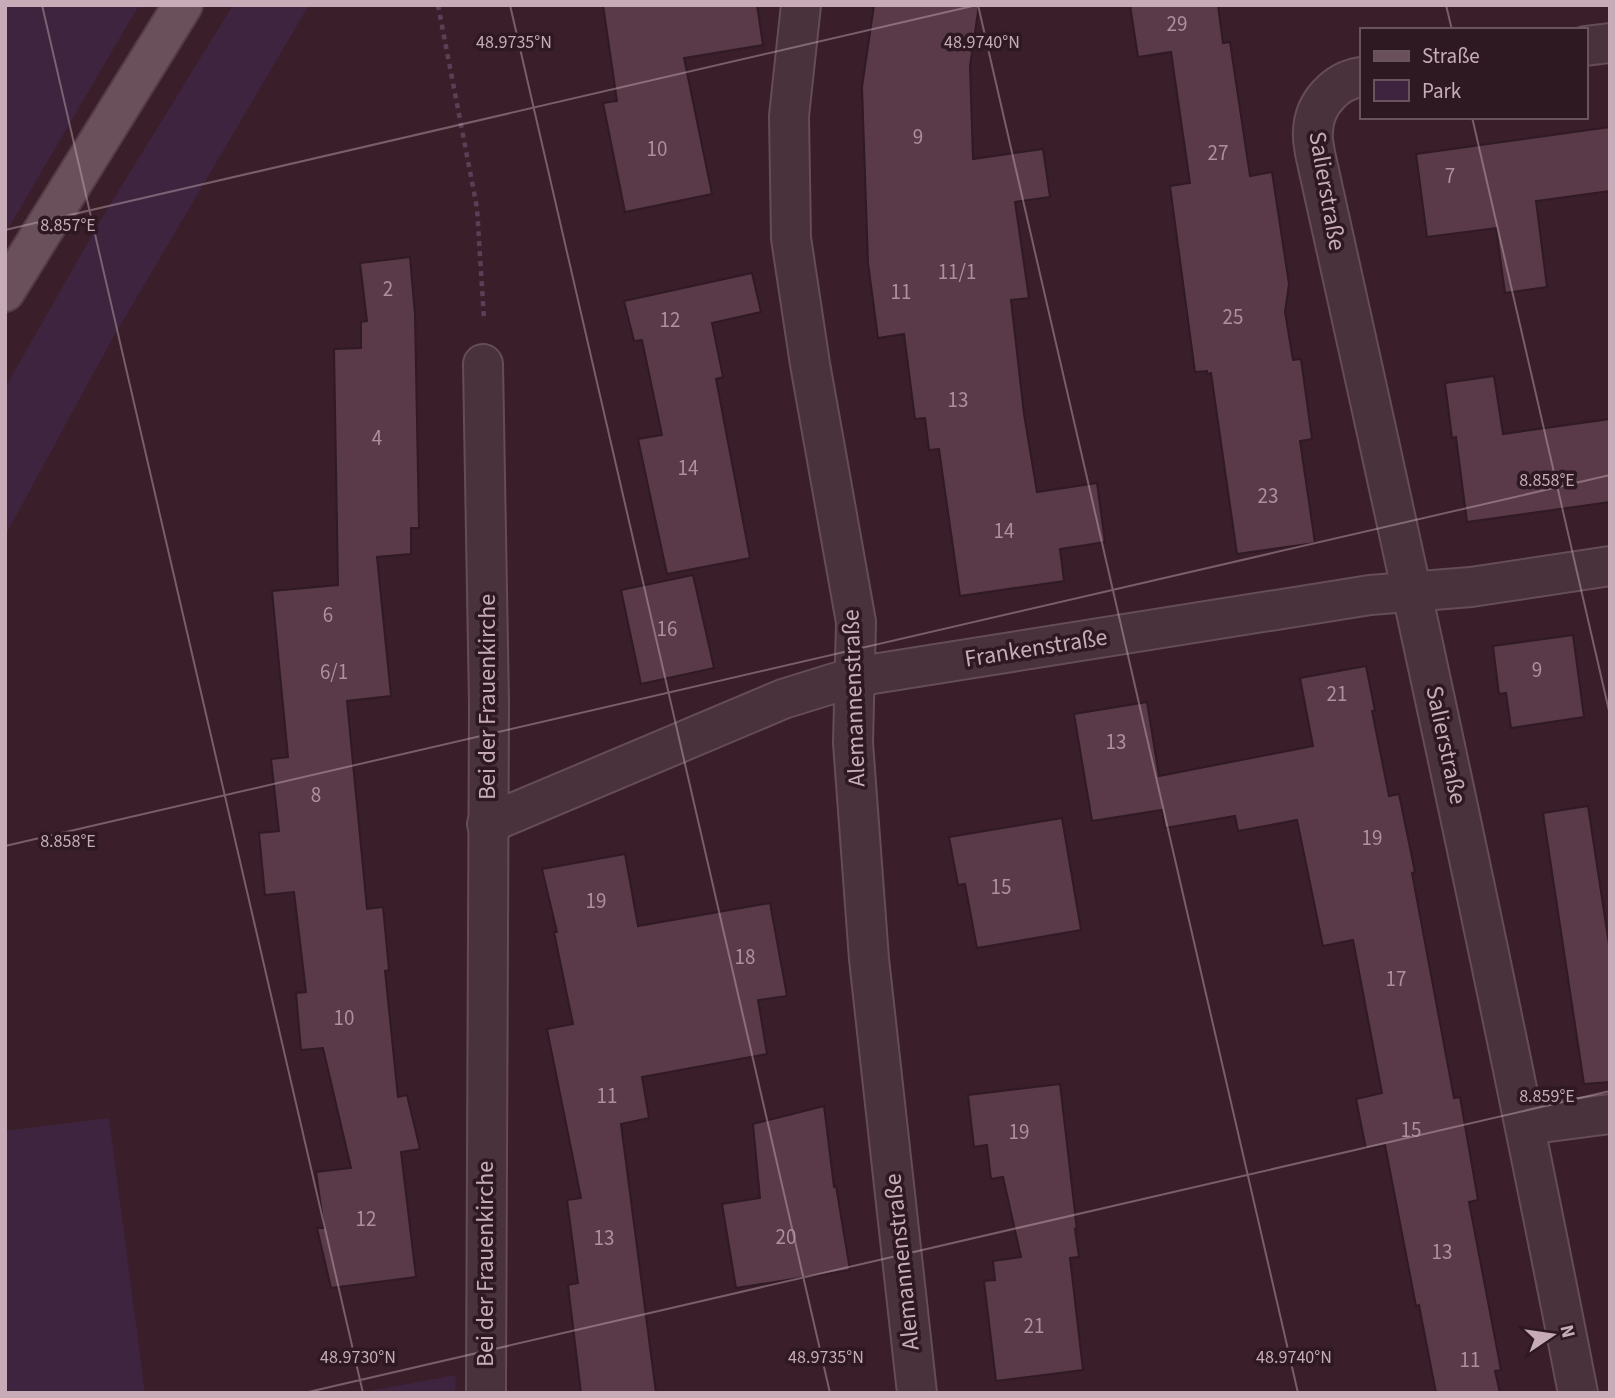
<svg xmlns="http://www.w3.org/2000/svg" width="1615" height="1398" font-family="'Source Sans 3',sans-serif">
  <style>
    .green { fill: #3e243e }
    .building { fill: #5a3a49; stroke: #301a23; stroke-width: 2 }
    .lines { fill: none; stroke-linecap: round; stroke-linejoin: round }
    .minor-casing { stroke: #654d57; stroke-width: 42 }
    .major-casing { stroke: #533c45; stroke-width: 42 }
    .path { stroke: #5a4057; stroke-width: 4.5; stroke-dasharray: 5 5; stroke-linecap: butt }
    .minor { stroke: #4a323c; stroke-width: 38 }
    .major { stroke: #6a505b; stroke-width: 38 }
    .ticks { fill: none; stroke: #c7acb7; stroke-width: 2; stroke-opacity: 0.45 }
    .labels { text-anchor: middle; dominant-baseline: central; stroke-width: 7; stroke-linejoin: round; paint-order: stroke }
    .number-label { font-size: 21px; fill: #ac909c }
    .street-label { font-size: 24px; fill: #c7acb7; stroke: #2e1821 }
    .ticks-label { font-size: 18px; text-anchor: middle; fill: #c7acb7; stroke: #2e1821; stroke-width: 7; stroke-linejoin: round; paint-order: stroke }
  </style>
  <rect width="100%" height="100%" fill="#3a1e2a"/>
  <!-- green -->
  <g class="green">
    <polygon points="5,5 139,5 5,234"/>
    <polygon points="233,5 309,5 110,343 5,536 5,388 100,221"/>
    <polygon points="109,1118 145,1393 5,1393 5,1131"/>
    <polygon points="456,1375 455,1393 358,1393"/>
  </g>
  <!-- building -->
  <g class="building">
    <polygon points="603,5 757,5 763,45 684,58 712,194 625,212 603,103 617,101"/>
    <polygon points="874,5 979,5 970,66 973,159 1043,149 1050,197 1015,202 1029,298 1011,300 1024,414 1037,492 1097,483 1105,542 1060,549 1064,581 960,596 939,449 929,450 925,418 915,419 904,334 878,338 868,263 862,87"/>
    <polygon points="1130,5 1218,5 1223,43 1230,42 1250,176 1272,172 1289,284 1285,312 1293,360 1301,359 1312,439 1300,441 1315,543 1237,554 1211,373 1207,374 1207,371 1195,372 1170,186 1190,183 1171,52 1138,57"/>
    <polygon points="1610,127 1610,191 1536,201 1547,287 1505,293 1496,228 1427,237 1416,154"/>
    <polygon points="410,257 415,315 419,528 411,528 411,554 377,557 391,696 347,701 367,909 383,907 389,970 385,971 398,1097 407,1095 420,1149 401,1152 416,1277 331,1288 317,1228 324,1228 316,1172 351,1168 323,1048 301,1050 296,993 306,992 294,892 265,895 259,833 279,831 271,759 288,757 272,591 338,585 334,349 361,348 361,322 367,321 360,263"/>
    <polygon points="752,273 761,312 712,323 723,377 716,379 750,558 667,574 638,439 662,435 642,340 634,341 624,301"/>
    <polygon points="1494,376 1503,434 1610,419 1610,502 1467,522 1456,437 1452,438 1445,383"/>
    <polygon points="693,575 714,668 641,684 621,590"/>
    <polygon points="1573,635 1584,717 1511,728 1506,693 1499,694 1493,646"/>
    <polygon points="1366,666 1375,711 1372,711 1389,796 1399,794 1415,872 1412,873 1454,1098 1460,1097 1478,1200 1469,1202 1501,1370 1495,1371 1500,1393 1436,1393 1419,1305 1416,1306 1385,1145 1366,1149 1356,1099 1382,1093 1353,940 1323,946 1297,820 1238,831 1235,816 1165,828 1162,810 1092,821 1074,714 1147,702 1159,776 1313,746 1300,678"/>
    <polygon points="1588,806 1610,951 1610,1082 1584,1084 1543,813"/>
    <polygon points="1062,818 1081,930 977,948 965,884 958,885 949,837"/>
    <polygon points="625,854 638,926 770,903 787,996 758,1000 767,1054 642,1077 649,1118 621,1124 656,1393 581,1393 568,1285 578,1283 567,1200 581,1198 547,1029 573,1024 554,932 557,932 542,869"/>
    <polygon points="1060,1084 1077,1230 1075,1229 1079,1257 1070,1258 1083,1370 996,1381 984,1281 995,1280 993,1261 1021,1257 1003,1177 991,1179 987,1145 974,1147 968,1095"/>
    <polygon points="824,1106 834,1187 836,1186 850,1270 736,1288 722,1204 760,1198 753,1124"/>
  </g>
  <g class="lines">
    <defs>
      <g id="minor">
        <polyline points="801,5 789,116 791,238 810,364 856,622 853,743 869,959 917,1393"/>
        <polyline points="1585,46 1610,43"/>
        <path d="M1361,77C1335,81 1314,104 1313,131C1312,138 1314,146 1315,153C1407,566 1497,978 1578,1393"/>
        <polyline points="483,364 489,704 486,1393"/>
        <polyline points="487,824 783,699 854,677 1370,595 1471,587 1610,566"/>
        <polyline points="1526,1125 1610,1114"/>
      </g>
      <polyline id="major" points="5,292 183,5"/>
    </defs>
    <!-- minor casing -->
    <use href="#minor" class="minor-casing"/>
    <!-- major casing -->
    <use href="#major" class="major-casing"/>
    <!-- path -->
    <polyline class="path" points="438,5 477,208 484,319"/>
    <!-- minor -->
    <use href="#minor" class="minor"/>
    <!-- major -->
    <use href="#major" class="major"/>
  </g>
  <!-- ticks -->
  <path class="ticks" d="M42,5L363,1393M510,5L830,1393M978,5L1298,1393M1446,5L1452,30M1472,117L1610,715M5,230L977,5M5,846L1610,475M304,1393L1610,1091"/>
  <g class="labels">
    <!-- number labels -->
    <g class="number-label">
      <text x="1177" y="24">29</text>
      <text x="918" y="137">9</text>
      <text x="657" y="149">10</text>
      <text x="1218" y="153">27</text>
      <text x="1450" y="176">7</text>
      <text x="957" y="272">11/1</text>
      <text x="388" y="289">2</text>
      <text x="901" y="292">11</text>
      <text x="1233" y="317">25</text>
      <text x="670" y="320">12</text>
      <text x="958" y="400">13</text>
      <text x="377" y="438">4</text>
      <text x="688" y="468">14</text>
      <text x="1268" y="496">23</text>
      <text x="1004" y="531">14</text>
      <text x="328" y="615">6</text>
      <text x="667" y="629">16</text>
      <text x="1537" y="670">9</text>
      <text x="334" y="672">6/1</text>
      <text x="1337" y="694">21</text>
      <text x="1116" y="742">13</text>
      <text x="316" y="795">8</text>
      <text x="1372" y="838">19</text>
      <text x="1001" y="887">15</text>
      <text x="596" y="901">19</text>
      <text x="745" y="957">18</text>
      <text x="1396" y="979">17</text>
      <text x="344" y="1018">10</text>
      <text x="607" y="1096">11</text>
      <text x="1411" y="1130">15</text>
      <text x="1019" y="1132">19</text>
      <text x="366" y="1219">12</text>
      <text x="786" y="1237">20</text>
      <text x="604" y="1238">13</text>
      <text x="1442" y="1252">13</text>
      <text x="1034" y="1326">21</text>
      <text x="1470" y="1360">11</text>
    </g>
    <!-- street labels -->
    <g class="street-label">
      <text transform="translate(1327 191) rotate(80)">Salierstraße</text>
      <text transform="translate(1036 648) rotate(-9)">Frankenstraße</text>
      <text transform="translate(487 697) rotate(-90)">Bei der Frauenkirche</text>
      <text transform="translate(854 698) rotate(-92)">Alemannenstraße</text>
      <text transform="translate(1446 745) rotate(78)">Salierstraße</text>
      <text transform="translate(902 1262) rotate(-96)">Alemannenstraße</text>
      <text transform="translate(485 1264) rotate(-90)">Bei der Frauenkirche</text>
    </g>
  </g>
  <g class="ticks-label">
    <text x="514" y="48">48.9735°N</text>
    <text x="982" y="48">48.9740°N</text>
    <text x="68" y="231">8.857°E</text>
    <text x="1547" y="486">8.858°E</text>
    <text x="68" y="847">8.858°E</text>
    <text x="1547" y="1102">8.859°E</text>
    <text x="358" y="1363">48.9730°N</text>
    <text x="826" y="1363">48.9735°N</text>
    <text x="1294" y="1363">48.9740°N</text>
  </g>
  <!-- border -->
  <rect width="1615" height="1398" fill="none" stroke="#c7acb7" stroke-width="14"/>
  <!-- legend -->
  <rect x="1360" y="28" width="228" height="91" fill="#2e1821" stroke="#6b535d" stroke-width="2"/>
  <rect x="1374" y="51" width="35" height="10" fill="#6a505b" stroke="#6b535d" stroke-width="2"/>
  <text x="1422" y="63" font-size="21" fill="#c7acb7">Straße</text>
  <rect x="1374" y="80" width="35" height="21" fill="#3e243e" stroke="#6b535d" stroke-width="2"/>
  <text x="1422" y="98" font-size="21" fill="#c7acb7">Park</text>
  <!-- north arrow -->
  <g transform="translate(1552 1335) rotate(77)" stroke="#2e1821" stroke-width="5" paint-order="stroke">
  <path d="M0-5L12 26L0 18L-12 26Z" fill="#c7acb7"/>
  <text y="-10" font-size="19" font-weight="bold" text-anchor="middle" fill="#c7acb7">N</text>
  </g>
</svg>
